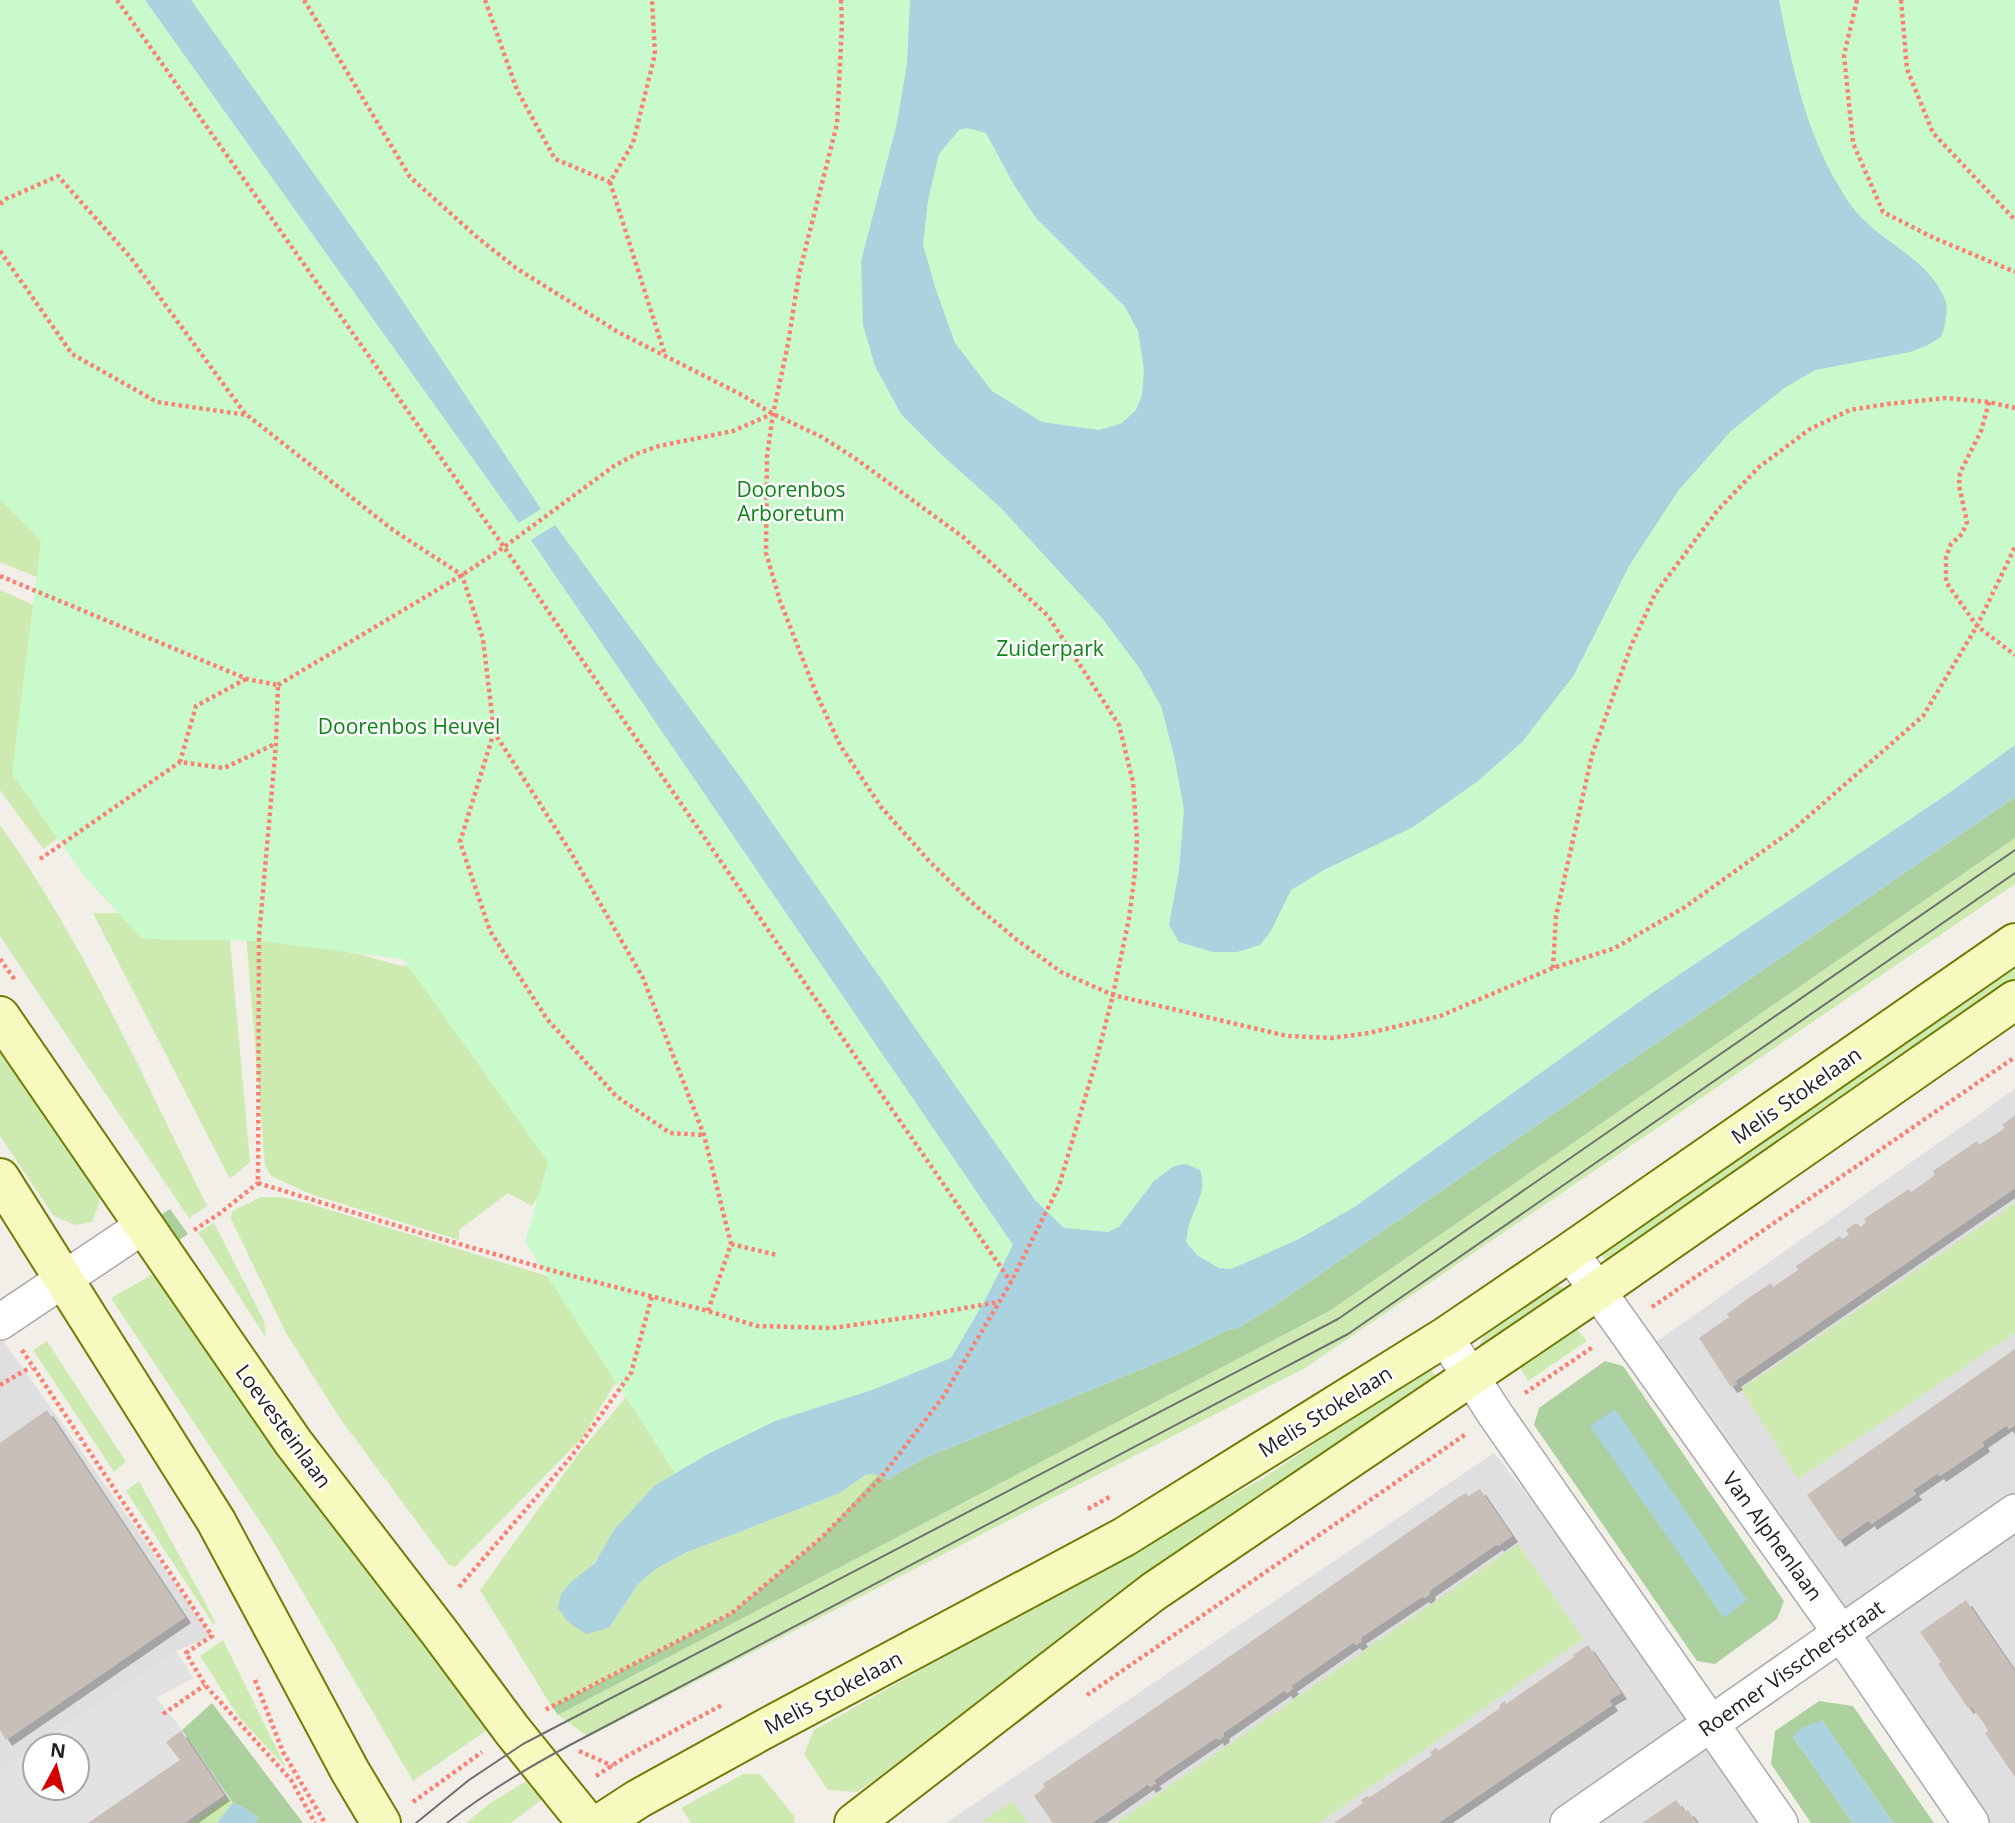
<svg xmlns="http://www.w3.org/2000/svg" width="2015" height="1823" font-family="'Open Sans',sans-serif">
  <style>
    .residential { fill: #e0dfdf; fill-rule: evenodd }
    .grass { fill: #cdebb0 }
    .forest { fill: #add19e }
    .park { fill: #c8facc }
    .parking { fill: #e2e2e2; fill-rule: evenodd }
    .water { fill: #aad3df; fill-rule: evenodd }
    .building { fill: #c7bfb8; filter: url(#shadow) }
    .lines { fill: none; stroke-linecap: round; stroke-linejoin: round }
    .street-casing { stroke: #a9a9a9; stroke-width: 38 }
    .secondary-casing { stroke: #707d05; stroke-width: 42 }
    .path { stroke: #fa8072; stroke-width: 4.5; stroke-dasharray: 3.5 3.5; stroke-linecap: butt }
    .street { stroke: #fff; stroke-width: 35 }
    .secondary { stroke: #f7fabf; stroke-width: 38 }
    .tram { stroke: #707070; stroke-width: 2 }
    .labels { text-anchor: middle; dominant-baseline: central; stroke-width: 5; stroke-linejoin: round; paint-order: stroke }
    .park-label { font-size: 21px; fill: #0c8416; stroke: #fff }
    .street-label { font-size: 21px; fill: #222; stroke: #fff }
  </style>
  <defs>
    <filter id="shadow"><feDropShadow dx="6" dy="6" stdDeviation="0" flood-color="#0004"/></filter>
  </defs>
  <rect width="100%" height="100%" fill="#f2efe9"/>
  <!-- residential -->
  <g class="residential">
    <polygon points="2015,1089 2015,1823 1971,1823 1649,1347"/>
    <path d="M0,1336L212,1636L176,1651L193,1678L156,1698L182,1730L233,1803L217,1823H0ZM35,1746H77V1788H35Z"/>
    <polygon points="1494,1453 1711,1724 1779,1823 946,1823"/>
  </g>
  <!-- grass -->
  <g class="grass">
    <polygon points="0,469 44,545 41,579 0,562"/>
    <polygon points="0,590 177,669 167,754 43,849 0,790"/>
    <path d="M0,825C84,943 143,1077 207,1206L189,1218L0,936Z"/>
    <polygon points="2015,838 2015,884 1305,1368 588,1737 558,1715 1331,1310"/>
    <polygon points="93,913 185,913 230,940 250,1162 230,1179"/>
    <polygon points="246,935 359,954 398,965 461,972 553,1172 532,1206 508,1193 459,1230 459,1240 313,1195 271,1176 265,1166"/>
    <polygon points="2015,967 2015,990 1608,1263 1601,1255 1603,1248"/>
    <polygon points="0,1038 99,1185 99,1204 92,1222 75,1225 54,1216 0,1136"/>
    <polygon points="261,1197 281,1197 307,1203 643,1305 635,1351 582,1438 455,1567 449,1565 339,1417 286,1333 231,1219 232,1211"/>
    <polygon points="2015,1203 2015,1333 1798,1479 1741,1389"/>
    <polygon points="214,1223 264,1321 266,1338 198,1232"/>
    <polygon points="157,1272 490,1728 413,1781 271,1538 111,1298"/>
    <polygon points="1551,1285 1567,1288 1486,1353 1480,1345 1486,1330"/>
    <polygon points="1574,1326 1587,1341 1528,1381 1517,1362"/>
    <path d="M868,1334L614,1530C608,1541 602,1555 593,1564C577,1581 564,1583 559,1608L609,1628L639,1583L656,1569L685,1553L840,1493L867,1474L878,1475L821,1538L732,1613L552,1707L480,1590L579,1453L641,1379Z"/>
    <polygon points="47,1341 126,1462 114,1472 33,1350"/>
    <polygon points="1429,1367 1442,1385 857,1792 828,1790 804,1754 814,1730 1265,1477"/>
    <polygon points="139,1481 216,1623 213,1624 126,1491"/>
    <polygon points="1518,1544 1583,1639 1319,1823 1116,1823"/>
    <polygon points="223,1640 286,1768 239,1717 200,1656"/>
    <polygon points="743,1774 760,1774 795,1817 794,1823 691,1823 681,1808"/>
    <polygon points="526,1781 544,1798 511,1823 466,1823 489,1804"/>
    <polygon points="229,1797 233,1803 217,1823 191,1823"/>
    <polygon points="1013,1801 1028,1823 981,1822"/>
  </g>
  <!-- forest -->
  <g class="forest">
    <polygon points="2015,797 2015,838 1331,1310 558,1715 552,1707 732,1613 821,1538 878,1475 888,1479 925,1458 1183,1352 1225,1331 1238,1328 1272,1307"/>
    <polygon points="170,1209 188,1234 162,1252 143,1226"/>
    <polygon points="1605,1361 1623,1366 1784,1601 1777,1619 1715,1664 1697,1661 1534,1425 1539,1408"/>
    <polygon points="1819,1701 1853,1706 1934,1823 1893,1823 1822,1720 1793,1737 1853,1823 1811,1823 1771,1764 1775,1731"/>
    <polygon points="212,1703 303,1823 255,1823 258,1818 243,1807 233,1803 182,1730"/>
  </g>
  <!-- park -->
  <polygon class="park" points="0,0 2015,0 2015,774 1266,1285 699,1510 525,1242 548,1162 403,959 260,941 142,939 84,876 12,774 41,541 0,499"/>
  <!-- parking -->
  <g class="parking">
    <polygon points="1675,1358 1818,1568 1809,1574 1667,1364"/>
    <path d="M176,1651L193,1678L156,1698L182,1730L167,1742L180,1760L87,1823H0V1769ZM35,1746H77V1788H35Z"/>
  </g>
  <!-- water -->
  <g class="water">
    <polygon points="145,0 191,0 382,270 541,509 519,523"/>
    <path d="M910,0H1779C1792,65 1805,131 1840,188C1846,199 1856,213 1866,222C1892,247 1931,263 1945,300C1949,310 1945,327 1941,337L1926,346L1910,352L1815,370L1783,389L1731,431L1678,491L1629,566L1574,675L1522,742L1478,781L1413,827L1324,870L1291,890L1271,931L1260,945L1237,952H1213L1179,942L1169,925L1179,870L1184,810L1175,760L1161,706L1140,669L1102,618L1000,507L943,456L901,414L875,366L863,325L861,261L897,123L907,64ZM967,128L986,133L1014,185L1036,218L1125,307L1138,331L1144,370L1142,395L1136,410L1122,423L1099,430L1042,422L992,391L955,343L936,290L923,245L928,200L939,154L959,130Z"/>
    <path d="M555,525L741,778L1035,1200L1064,1228L1108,1232L1119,1227L1154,1181L1174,1166L1186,1164L1200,1170C1207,1188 1197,1203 1191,1219C1188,1226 1187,1235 1186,1242L1198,1256L1219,1268L1231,1269L1299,1239L1356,1206L1649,995L1949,793L2015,745V797L1272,1307L1238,1328L1225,1331L1183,1352L925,1458L888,1479L878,1475L867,1474L840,1493L685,1553L656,1569L639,1583L609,1628L586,1634L568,1622L558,1608L561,1594L571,1582L595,1563L614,1530L654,1486L708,1454L775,1421L872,1390L951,1358L984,1302L1013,1245L531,540Z"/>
    <polygon points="1615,1409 1747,1600 1724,1618 1590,1426"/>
    <polygon points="1822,1720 1893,1823 1853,1823 1793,1737 1802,1728"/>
    <polygon points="233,1803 243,1807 258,1818 255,1823 217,1823"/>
  </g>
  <!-- building -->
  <g class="building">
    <polygon points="2015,1115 2015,1188 1735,1381 1737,1384 1731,1387 1699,1338 1729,1317 1727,1314 1750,1297 1771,1283 1773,1287 1798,1270 1796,1266 1840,1236 1842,1239 1849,1235 1846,1230 1856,1223 1861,1227 1866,1222 1864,1219 1909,1189 1911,1192 1935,1175 1933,1171 1977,1141 1979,1145 2005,1128 2002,1125"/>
    <polygon points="2015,1349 2015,1425 2009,1429 2007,1425 1982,1442 1984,1446 1940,1476 1938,1473 1913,1490 1916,1494 1871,1524 1869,1520 1839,1541 1807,1495"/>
    <polygon points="47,1410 185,1617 6,1740 0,1730 0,1443"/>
    <polygon points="1480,1489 1512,1536 1498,1546 1497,1544 1429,1591 1430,1593 1428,1596 1424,1598 1423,1596 1360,1638 1362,1641 1356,1645 1354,1642 1291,1686 1293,1688 1287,1693 1285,1690 1223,1733 1224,1735 1223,1737 1218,1740 1217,1737 1154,1780 1156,1783 1150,1787 1148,1784 1092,1823 1053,1823 1034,1796 1045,1787 1043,1784 1187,1686 1459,1497 1466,1493 1468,1496"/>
    <polygon points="1966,1600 2015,1672 2015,1777 1985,1733 1988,1731 1985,1725 1971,1706 1968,1708 1938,1664 1941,1662 1920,1632"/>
    <polygon points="1588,1645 1621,1693 1609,1700 1612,1705 1438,1823 1334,1823 1363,1803 1361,1800 1364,1798 1368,1796 1369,1798 1432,1755 1430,1752 1436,1748 1438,1751 1500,1708 1499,1706 1505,1701 1506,1704 1574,1657 1573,1655"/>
    <polygon points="181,1731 224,1795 184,1823 88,1823 180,1760 166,1742"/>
    <polygon points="1676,1800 1685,1812 1688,1810 1697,1823 1642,1823"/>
  </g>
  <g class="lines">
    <defs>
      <g id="street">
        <polyline points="1570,1252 1841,1633 1971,1823"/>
        <polyline points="0,1322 143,1226"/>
        <polyline points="1445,1337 1495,1414 1780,1823"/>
        <polyline points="1568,1823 2015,1512"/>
      </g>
      <g id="secondary">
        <polyline points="0,1016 293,1442 440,1633 512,1730 587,1823"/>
        <polyline points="0,1178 216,1521 350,1771 381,1823"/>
        <polyline points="601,1823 638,1799 759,1732 1124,1537 1445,1337 1570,1252 2015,943"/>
        <polyline points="854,1823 1153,1592 1597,1291 2015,1000"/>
      </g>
    </defs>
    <!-- street casing -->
    <use href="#street" class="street-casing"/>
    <!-- secondary casing -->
    <use href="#secondary" class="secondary-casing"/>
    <!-- path -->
    <g class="path">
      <polyline points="117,0 504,547 1011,1282"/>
      <polyline points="304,0 410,177 478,238 516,268 618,332 742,395 773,414 822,437 856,459 963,537 1048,616 1119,725 1133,782 1137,840 1135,872 1129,918 1113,995 1096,1061 1059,1186 1011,1282 943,1397 879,1480 821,1538 732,1613 545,1710"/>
      <polyline points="485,0 517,90 555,159 610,182 633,143 655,54 652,0"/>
      <polyline points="841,0 842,25 837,124 799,274 788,344 773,414 767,456 766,553 780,601 816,693 840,745 881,807 930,862 970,901 1017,940 1061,972 1113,995 1287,1036 1332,1038 1369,1033 1440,1016 1553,968 1615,948 1685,907 1794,829 1923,716 1977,626 2015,547"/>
      <polyline points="1857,0 1844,55 1853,143 1883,212 1934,238 2015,272"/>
      <polyline points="1901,0 1907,69 1933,133 2015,220"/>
      <polyline points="610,182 665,355"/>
      <polyline points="0,204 6,199 58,176 131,258 246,415"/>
      <polyline points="0,251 72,354 157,402 247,415 393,530 462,575 483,639 494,732 570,851 643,978 704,1135 731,1244 708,1311"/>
      <polyline points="1989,402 1981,431 1960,473 1959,485 1967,522 1962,534 1951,544 1946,557 1946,582 1977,626 2015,655"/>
      <polyline points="0,576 247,679 278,685 276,744 259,936 258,1183"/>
      <polyline points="246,679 196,706 180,762 224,768 275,744"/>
      <polyline points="278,685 462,575 504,547 614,466 636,454 659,446 733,431 772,414"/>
      <polyline points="494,732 460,842 490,931 547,1019 616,1096 670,1133 704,1135"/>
      <polyline points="40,859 180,762"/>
      <polyline points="0,959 15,980"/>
      <polyline points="1553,968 1556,916 1592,755 1631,646 1655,594 1717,511 1759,467 1810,429 1850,410 1888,404 1946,398 1989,402 2015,408"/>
      <polyline points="258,1183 424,1234 561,1273 708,1311 757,1326 832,1328 926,1315 998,1302"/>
      <polyline points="194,1230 219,1214 258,1183"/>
      <polyline points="731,1244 777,1255"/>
      <polyline points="1652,1307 2015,1057"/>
      <polyline points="22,1350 212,1636 186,1653 205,1685 291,1780 315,1823"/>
      <polyline points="0,1385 31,1367"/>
      <polyline points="1525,1393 1593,1347"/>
      <polyline points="1088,1509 1111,1496"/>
      <polyline points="459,1587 571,1457 631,1373 652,1296"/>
      <polyline points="255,1680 283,1752 325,1823"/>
      <polyline points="1087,1695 1466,1434"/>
      <polyline points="163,1714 205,1685"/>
      <polyline points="579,1751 613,1766"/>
      <polyline points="596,1776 627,1756 722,1705"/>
      <polyline points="413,1802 482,1752"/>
    </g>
    <!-- street -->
    <use href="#street" class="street"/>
    <!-- secondary -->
    <use href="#secondary" class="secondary"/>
    <!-- tram -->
    <g class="tram">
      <polyline points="416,1823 469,1780 523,1744 1338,1319 2015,850"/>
      <path d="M447,1823C485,1793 527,1768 570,1745L1348,1334L2015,873"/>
    </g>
  </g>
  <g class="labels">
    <!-- park labels -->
    <g class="park-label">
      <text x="791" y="489">Doorenbos<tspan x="791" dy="24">Arboretum</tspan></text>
      <text x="1050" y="648">Zuiderpark</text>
      <text x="409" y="726">Doorenbos Heuvel</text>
    </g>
    <!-- street labels -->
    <g class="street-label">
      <text transform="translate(1796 1095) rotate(-35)">Melis Stokelaan</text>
      <text transform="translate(1325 1411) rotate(-32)">Melis Stokelaan</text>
      <text transform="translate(284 1426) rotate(54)">Loevesteinlaan</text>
      <text transform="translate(1773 1536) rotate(54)">Van Alphenlaan</text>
      <text transform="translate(1791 1668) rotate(-35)">Roemer Visscherstraat</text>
      <text transform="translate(833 1692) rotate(-28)">Melis Stokelaan</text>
    </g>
  </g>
  <!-- north arrow -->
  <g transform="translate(56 1767) rotate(7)"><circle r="33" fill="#ffffff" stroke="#a7a7a7" stroke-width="2"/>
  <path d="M0-5L12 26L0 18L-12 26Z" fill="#d40000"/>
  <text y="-10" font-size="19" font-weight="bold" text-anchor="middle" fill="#222222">N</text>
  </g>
</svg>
